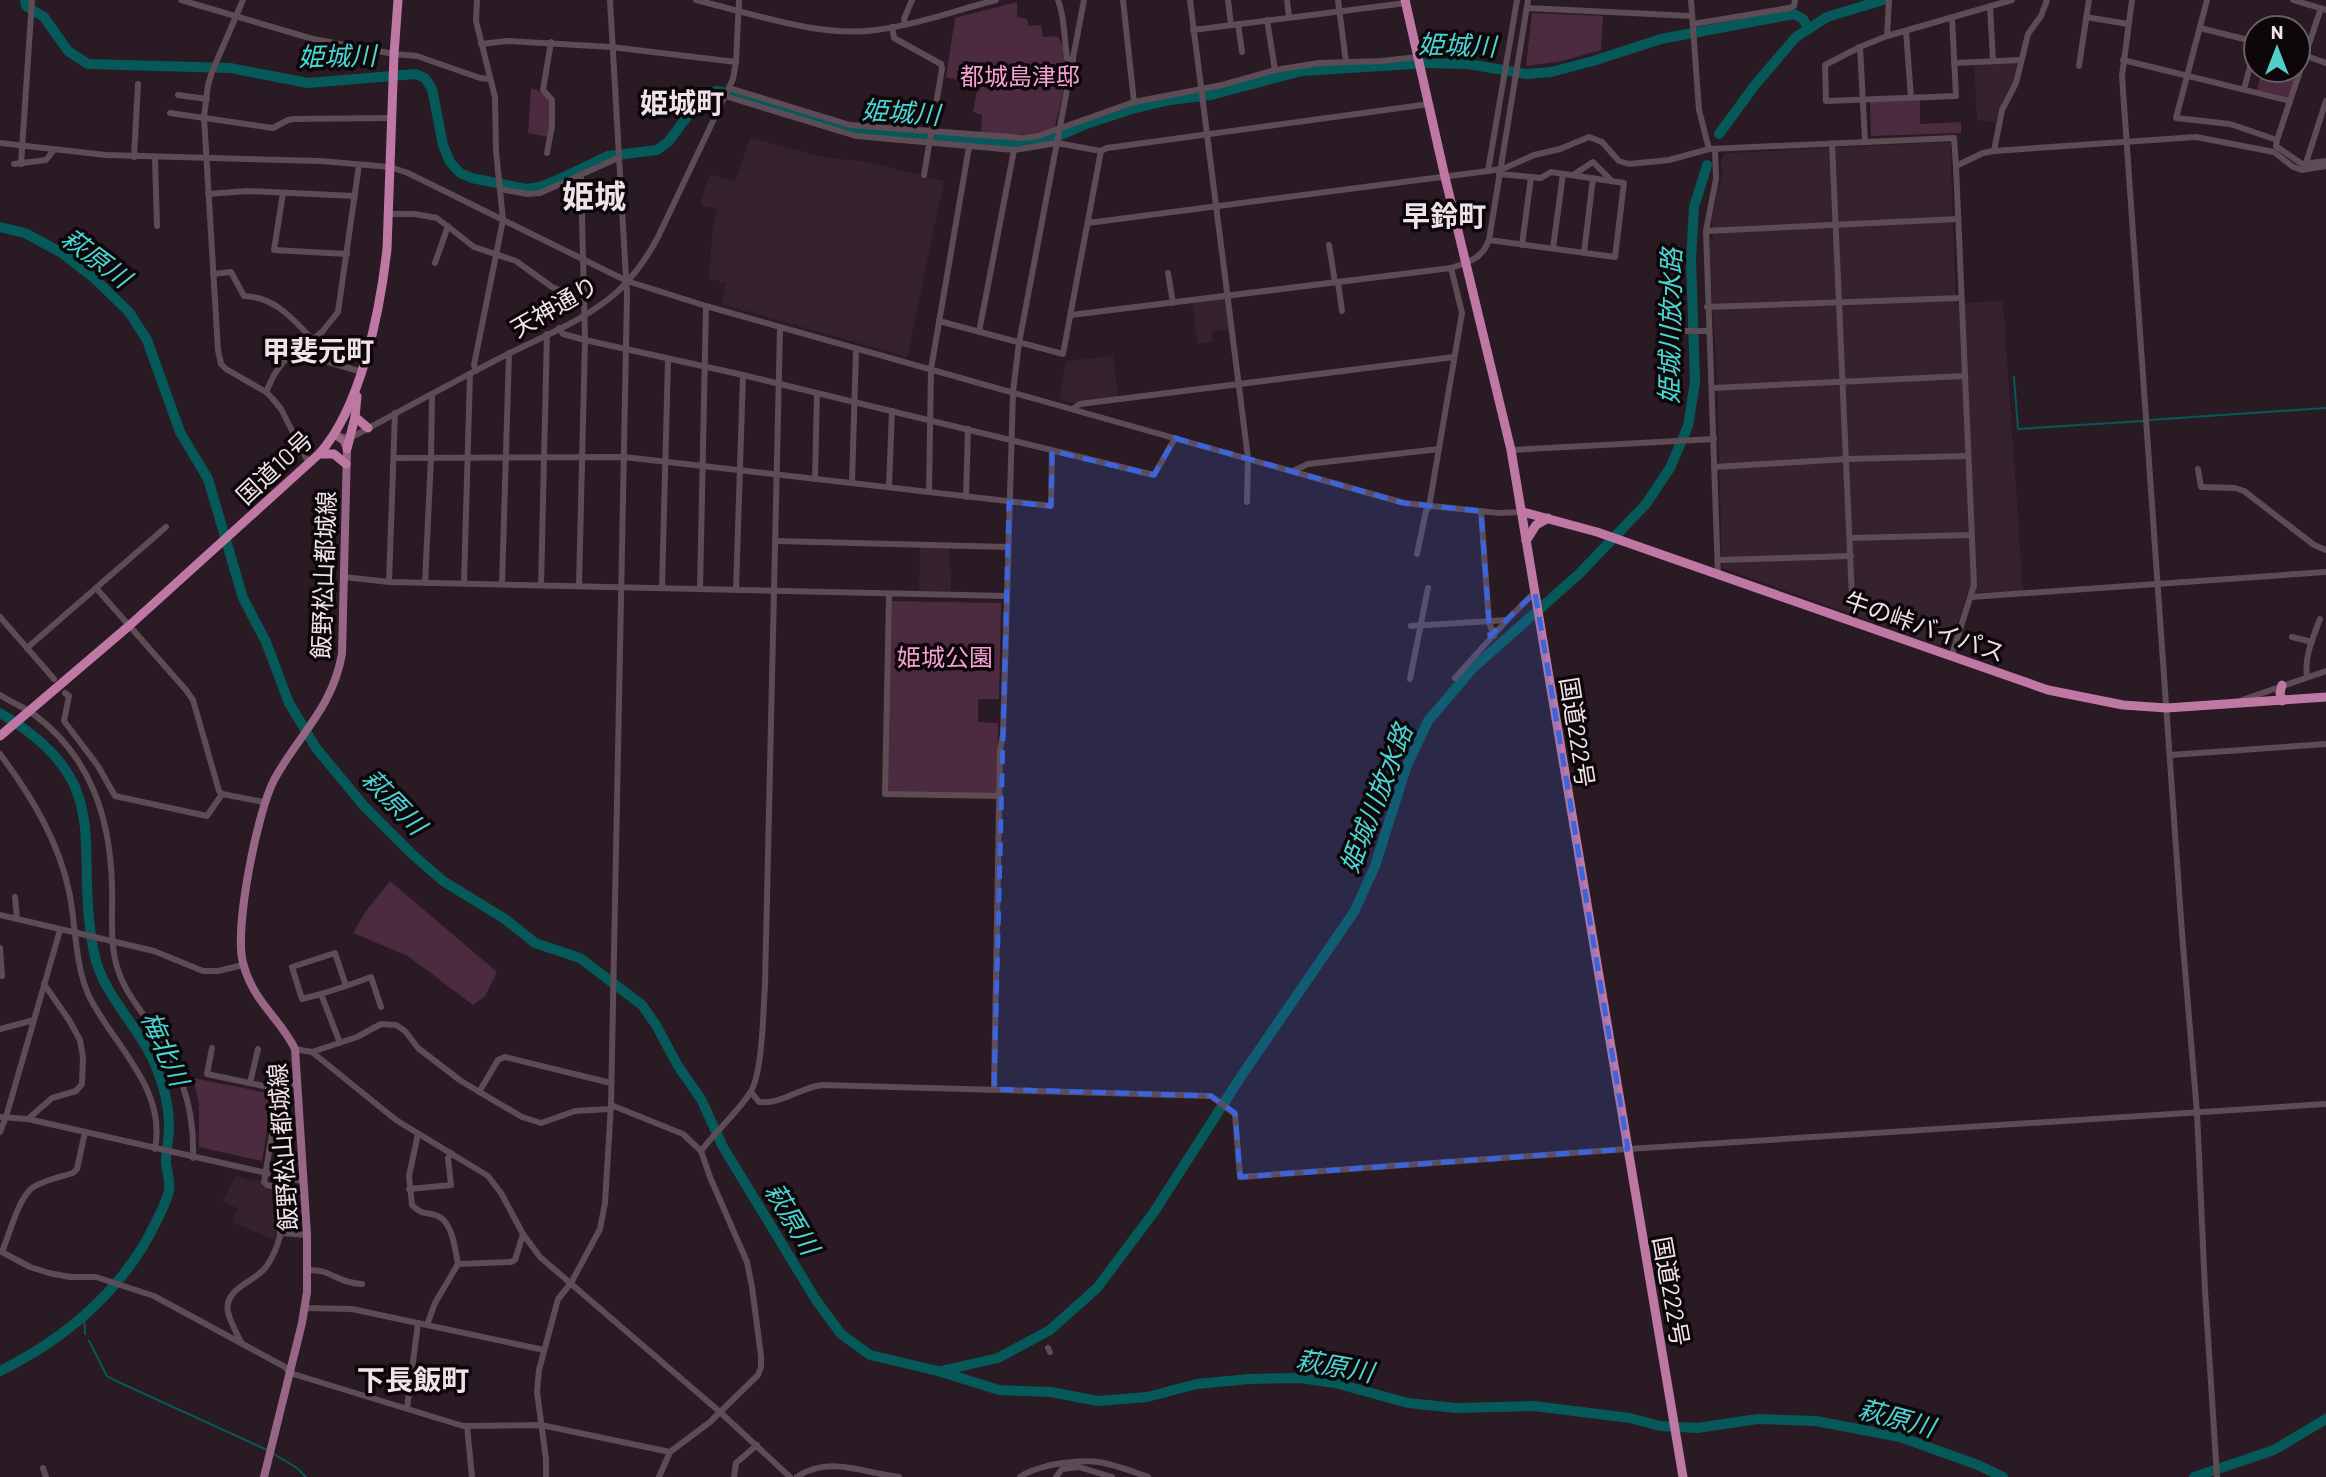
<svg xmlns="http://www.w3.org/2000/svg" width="2326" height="1477" font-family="Barlow,'Noto Sans JP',sans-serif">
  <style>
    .built { fill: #36212e }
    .green { fill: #4c2b40 }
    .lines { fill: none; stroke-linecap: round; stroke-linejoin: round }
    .stream { stroke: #055a59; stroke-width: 2 }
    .river { stroke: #055a59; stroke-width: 10 }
    .minor { stroke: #5d4b56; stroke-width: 6 }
    .major { stroke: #976684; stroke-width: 8 }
    .highway { stroke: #be78a3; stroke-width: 9 }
    .marked { fill: #3c64db; fill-opacity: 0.2; stroke: #3c64db; stroke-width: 5; stroke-dasharray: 14 9; stroke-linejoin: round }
    .labels { text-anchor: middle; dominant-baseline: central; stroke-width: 7; stroke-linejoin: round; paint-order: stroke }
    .park-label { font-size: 24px; fill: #f4a0d3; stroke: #0d070a }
    .street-label { font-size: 24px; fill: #eee3e9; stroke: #0d070a }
    .water-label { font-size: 26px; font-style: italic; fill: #49d6d4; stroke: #0d070a }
    .quarter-label { font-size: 28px; font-weight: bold; fill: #eee3e9; stroke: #0d070a }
    .district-label { font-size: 32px; font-weight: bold; fill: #eee3e9; stroke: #0d070a }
  </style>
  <rect width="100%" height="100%" fill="#291a23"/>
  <!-- built -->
  <g class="built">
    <polygon points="2017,62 2013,82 2000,107 1996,122 1977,120 1974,64"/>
    <polygon points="750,138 828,158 869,162 944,181 907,357 721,304 726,284 709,278 712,236 717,209 700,205 710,174 735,181"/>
    <polygon points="1950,142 1956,304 2003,300 2023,591 1967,593 1950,649 1722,568 1717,372 1708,240 1713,239 1712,218 1722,176 1721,161 1723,155 1729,153"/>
    <polygon points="1223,299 1225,300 1229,329 1212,331 1213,342 1197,344 1192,303"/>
    <polygon points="1113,356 1118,397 1072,403 1059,399 1066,361"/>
    <polygon points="920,545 950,548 951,592 919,591"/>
    <polygon points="236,1175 251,1181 254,1179 260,1180 264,1185 287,1192 276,1241 232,1222 238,1209 223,1201"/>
  </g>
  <!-- green -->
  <g class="green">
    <path d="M1017,2V17L1027,19L1029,26L1041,25L1043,37L1057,36C1076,59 1060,101 1055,127C1031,138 1008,134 981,133L982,115L973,112L978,85L946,77L955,18Z"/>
    <polygon points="1532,13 1603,16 1601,50 1562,61 1526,66"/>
    <polygon points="2262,70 2297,70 2289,96 2287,97 2257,90"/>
    <path d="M531,88C557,96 551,116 548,137L528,133Z"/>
    <polygon points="1920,100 1920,124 1961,122 1961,133 1871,136 1870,102"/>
    <polygon points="891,601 1001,603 999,699 978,699 978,722 998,723 997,794 887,792"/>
    <polygon points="390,881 497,972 485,996 473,1005 408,956 353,933 366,911"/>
    <polygon points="193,1078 273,1094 262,1161 199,1147 199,1104"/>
  </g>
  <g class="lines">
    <!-- stream -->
    <g class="stream">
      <polyline points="2014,377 2018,429 2143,421"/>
      <polyline points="2149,420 2326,408"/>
      <polyline points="84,1316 85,1334"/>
      <polyline points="89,1341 107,1376 114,1380 267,1450"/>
      <polyline points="272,1453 297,1468 306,1477"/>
    </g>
    <!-- river -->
    <g class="river">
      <polyline points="25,0 26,6 44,17 68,51 88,64 230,68 308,83 416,74 425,78 432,89 443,145 450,162 460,173 472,178 526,189 540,187 553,182 608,156 657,150 668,142 704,94 716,91 738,95 852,130 877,134 1017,144 1048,141 1086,124 1132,109 1170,100 1211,95 1302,71 1429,63 1468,64 1527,74 1551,72 1593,61 1661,39 1794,14 1803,19 1809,29"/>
      <polyline points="1719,134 1755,85 1796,37 1827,17 1883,0"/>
      <polyline points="0,227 25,233 62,253 94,278 129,312 147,340 180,432 208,479 243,598 266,642 289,703 316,748 364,806 412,854 443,881 505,919 535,943 580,958 642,1005 656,1025 678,1066 701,1099 723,1147 816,1300 841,1334 870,1355 938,1371 999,1390 1051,1392 1098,1401 1147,1397 1197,1384 1249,1379 1300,1378 1335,1383 1408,1403 1456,1408 1534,1406 1630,1418 1660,1426 1697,1428 1758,1419 1816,1421 1900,1437 1978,1465 2003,1477"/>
      <path d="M0,713C120,784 72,843 94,953C102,993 136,1023 153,1060C162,1080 169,1104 169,1126C169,1139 166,1151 166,1163C167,1172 170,1180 169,1190C167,1202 160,1213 155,1224C123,1290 65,1339 0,1371"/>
      <polyline points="941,1371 998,1358 1050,1330 1097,1288 1154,1212 1242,1075 1354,912 1375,866 1407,765 1428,721 1473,668 1580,573 1646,504 1670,468 1688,426 1695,382 1691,259 1694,207 1707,165"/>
      <polyline points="2194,1477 2274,1450 2326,1419"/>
    </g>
    <!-- minor -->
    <g class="minor">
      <polyline points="181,0 313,39 394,54 417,56 480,78 490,79"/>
      <polyline points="243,0 212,72 208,85 204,117 218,350 221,364 226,369 266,392 272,398 281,409 309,464"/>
      <path d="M696,0C751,13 819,38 876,30C916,25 957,10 996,0"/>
      <path d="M1058,0C1065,18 1064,38 1067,58L1073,61"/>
      <polyline points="1123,0 1134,102"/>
      <polyline points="1190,0 1248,458 1247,502"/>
      <polyline points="1228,0 1231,25"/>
      <polyline points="1287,0 1289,17"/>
      <polyline points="1338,0 1346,62"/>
      <polyline points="1691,0 1699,110 1709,149"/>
      <polyline points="2132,0 2122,76 2182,933 2197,1113 2205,1290 2217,1477"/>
      <polyline points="2207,0 2176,118 2230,124 2277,140 2276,146 2302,164 2326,161"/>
      <polyline points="2293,0 2326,10"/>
      <polyline points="1990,6 1993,61"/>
      <polyline points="1527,8 1692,16"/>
      <polyline points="2086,17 2128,24"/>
      <polyline points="1952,18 1956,96 1826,101 1825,65 1860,47 1887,36 2012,0"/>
      <polyline points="1267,20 1275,70"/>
      <polyline points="905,24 904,19 912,0"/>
      <polyline points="1238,24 1242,52"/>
      <polyline points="1693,24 1789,8 1794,6 1795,0"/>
      <polyline points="892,27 894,38 941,64 942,69 924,175"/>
      <polyline points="2200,28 2256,42"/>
      <polyline points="1193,30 1406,3"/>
      <polyline points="1906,31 1911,98"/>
      <polyline points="1887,36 1889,0"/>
      <polyline points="481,44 507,41 611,47 736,62"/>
      <polyline points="1860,47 1865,142"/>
      <polyline points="2298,53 2326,63"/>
      <polyline points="2123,60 2290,101"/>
      <polyline points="1954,63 2021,60"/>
      <polyline points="2079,66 2089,0"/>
      <polyline points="729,88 850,125 1023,138 1038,136 1134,102 1222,85 1275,70 1319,63 1381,61 1418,57"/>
      <polyline points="2244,89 2256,44"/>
      <polyline points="178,95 207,99"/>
      <polyline points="725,96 856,136 1014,150 1057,143 1101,151 1107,148 1429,104"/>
      <polyline points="170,113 273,128 288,120 293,119 392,118"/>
      <polyline points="2277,140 2321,8"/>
      <polyline points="0,143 106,155 321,161 390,167 408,173 627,281 706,306 1404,503 1498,513 1523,512"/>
      <polyline points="1832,143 1853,621"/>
      <polyline points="1715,149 1716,179 1706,231 1718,576"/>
      <polyline points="1994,151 2002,110 2016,83 2028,34 2041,16 2047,0"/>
      <polyline points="547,153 552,126 552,100 543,90 551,42"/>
      <polyline points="134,157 138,84"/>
      <polyline points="155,158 157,226"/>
      <polyline points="2306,163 2326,101"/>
      <polyline points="14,164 46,160 54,150"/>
      <polyline points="21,164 32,0"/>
      <polyline points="1488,171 1517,0"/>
      <polyline points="1573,175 1593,162 1612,181"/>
      <polyline points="500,189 527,194 540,193 618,158"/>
      <polyline points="283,193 274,250 347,254"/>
      <polyline points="208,194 247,191 355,196"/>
      <polyline points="389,214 415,214 437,218 474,247 516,261 552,287 564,292 585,291"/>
      <polyline points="1088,223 1488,171 1505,168 1534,155 1560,149 1589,137 1602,142 1619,161 1629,164 1669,160 1709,149 1954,138 1956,166"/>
      <polyline points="1706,231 1958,219"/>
      <polyline points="1489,240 1615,257 1624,183 1551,172 1541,178 1499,174"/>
      <polyline points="1329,245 1335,282"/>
      <polyline points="1522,245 1531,177"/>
      <polyline points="1553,248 1563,174"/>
      <polyline points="1584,253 1593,178"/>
      <polyline points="435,263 448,226"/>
      <polyline points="1168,273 1173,303"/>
      <path d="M213,274L231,272L244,296C275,297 292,318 313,340"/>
      <polyline points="1338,282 1342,311"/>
      <polyline points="1707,307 1961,298"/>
      <path d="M1071,315L1451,268C1469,262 1482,259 1489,240L1528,0"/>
      <polyline points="939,321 1063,354 1101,151"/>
      <polyline points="559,328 563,334 585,340 743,375 1154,475 1175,438"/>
      <polyline points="1678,331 1708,331"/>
      <polyline points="979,332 1014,150"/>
      <polyline points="300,348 308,356 362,372"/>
      <polyline points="476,371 474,365 503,220 496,151 495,97 476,21 477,0"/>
      <polyline points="1712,388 1965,376"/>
      <polyline points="266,392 274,375 283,362 322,332 338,312 359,165"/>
      <polyline points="1073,409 1080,404 1454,357"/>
      <path d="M336,435L350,438C404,409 457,380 510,353C546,335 587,319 617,292C634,276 647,258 658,237L733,79L736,62L739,0"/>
      <polyline points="1511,450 1714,439"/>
      <polyline points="395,458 624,457 1051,506 1052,451"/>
      <polyline points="1714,467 1847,459 1968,456"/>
      <polyline points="2198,469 2201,487 2235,488 2244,491 2314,545 2326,550"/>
      <polyline points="1293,471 1308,464 1439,449"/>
      <polyline points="815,479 817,393"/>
      <polyline points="852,482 856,350"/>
      <polyline points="889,487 892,411"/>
      <polyline points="929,492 931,369 969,147"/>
      <polyline points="966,497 968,429"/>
      <polyline points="1481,511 1489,622 1494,636"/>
      <polyline points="166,527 96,588 186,690 193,700 219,791 222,794 264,802"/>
      <polyline points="1850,538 1972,535"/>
      <polyline points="776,541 1008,547"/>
      <polyline points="1417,554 1426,511 1429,507 1462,313 1451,268"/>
      <polyline points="1719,560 1851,556"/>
      <polyline points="344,577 389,582 1007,596"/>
      <polyline points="389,582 395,413"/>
      <polyline points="425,583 431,458 432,394"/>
      <polyline points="464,583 470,374"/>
      <polyline points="502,584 509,353"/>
      <polyline points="541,585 547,334"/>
      <polyline points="579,586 585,340 581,175"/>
      <polyline points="662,588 668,359"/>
      <polyline points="700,589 706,306"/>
      <polyline points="736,590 743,375"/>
      <polyline points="889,594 885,794 1000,796"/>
      <polyline points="1971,597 2326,572"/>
      <polyline points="0,617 54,679"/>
      <polyline points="1411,626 1507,620"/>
      <polyline points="2292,637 2312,642"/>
      <polyline points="27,648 96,588"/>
      <polyline points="1952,655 1974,585 1956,166 1983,153 1994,151 2196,137 2274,152 2293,167 2302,170 2326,166"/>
      <path d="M2307,677C2304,657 2313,638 2320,619"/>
      <polyline points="1455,678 1507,620 1535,592"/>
      <polyline points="1410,679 1428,588"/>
      <polyline points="65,693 69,696 64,721 98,766 115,796 207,816 222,794"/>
      <path d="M0,695C10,702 22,706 32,713C90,755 110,816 112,885C113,912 109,944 118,970C124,989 136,1004 147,1020C178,1066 195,1101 193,1158"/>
      <polyline points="2242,700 2326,671"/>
      <path d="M0,754C32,797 60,843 70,896C76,929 75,965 89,996C113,1045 167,1088 155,1149"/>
      <polyline points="2170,755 2326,744"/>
      <polyline points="15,897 17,919"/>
      <polyline points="0,915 154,951 203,971 218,971 243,965"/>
      <polyline points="0,948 2,976"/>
      <polyline points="346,986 371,977 381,1007"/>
      <polyline points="321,994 346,986 335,953 292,967 302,999 321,994 340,1043"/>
      <polyline points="0,1029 34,1020"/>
      <polyline points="212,1048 207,1074 264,1086 280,1086"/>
      <polyline points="295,1049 312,1052 396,1120 488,1176 501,1193 523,1234 540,1257 720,1412 790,1477"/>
      <polyline points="312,1052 357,1037 381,1024 396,1025 405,1031 418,1048 461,1081 522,1117 541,1123 575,1111 610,1109"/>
      <polyline points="250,1083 258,1049"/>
      <polyline points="994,1089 1000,750 1003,734 1013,392 1019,343 1084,0"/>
      <polyline points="479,1092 498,1060 505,1057 611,1083"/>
      <path d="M751,1092L759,1102C783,1104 799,1088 822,1085L1211,1096L1235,1114L1240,1177L1628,1149L2326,1104"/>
      <polyline points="611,1105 683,1134 701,1151 710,1177 747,1262 752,1287 761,1356 761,1367 758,1375 710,1422 670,1452 659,1477"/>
      <polyline points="0,1117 28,1119 302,1181"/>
      <polyline points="28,1119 52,1098 76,1091 82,1084 83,1057 80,1040 69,1020 44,984"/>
      <polyline points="0,1132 6,1117 60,930"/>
      <path d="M418,1134L409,1176L412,1205C421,1215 428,1212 438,1216C453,1223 455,1250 458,1264"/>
      <path d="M701,1151C716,1131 736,1114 750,1093C763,1073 763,1010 765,985L780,328"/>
      <polyline points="409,1189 451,1185 448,1158 451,1153"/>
      <polyline points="280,1233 307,1235"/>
      <polyline points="0,1251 30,1267 49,1273 70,1277 96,1277 154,1296 285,1367 290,1373 463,1426 541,1425 670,1452"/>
      <path d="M2,1252C9,1236 18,1199 32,1188C43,1180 60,1177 73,1173L77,1169L85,1132"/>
      <path d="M308,1270C331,1269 337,1283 362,1284"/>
      <polyline points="305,1308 352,1309 544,1350"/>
      <polyline points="427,1325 435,1303 458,1264 511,1262 515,1260 523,1234"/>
      <path d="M241,1342C237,1333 230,1322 228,1312C223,1287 258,1282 268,1264C282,1243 284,1215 289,1190L267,1185L264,1182L280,1086L298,1084"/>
      <polyline points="1048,1348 1050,1352"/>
      <polyline points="407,1408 418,1323"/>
      <polyline points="467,1426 472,1477"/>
      <polyline points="43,1468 46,1477"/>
      <polyline points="546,1477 546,1459 537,1392 539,1370 558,1299 571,1283 600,1229 605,1203 611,1105 627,295 610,0"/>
      <polyline points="734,1477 736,1463 757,1445"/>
      <path d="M797,1477C828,1455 864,1473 899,1477"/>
      <path d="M1020,1477C1029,1470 1040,1468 1051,1465C1095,1457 1107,1462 1148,1477"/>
      <polyline points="1056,1477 1062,1469 1079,1467 1112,1477"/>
    </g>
    <!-- major -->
    <path class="major" d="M264,1477L302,1323L307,1292V1235L295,1049C280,1018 253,1002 243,963C234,928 257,813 274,780C299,734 332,709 342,654L347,449L344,441L334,434"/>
    <!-- highway -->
    <g class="highway">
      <polyline points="1405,0 1445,177 1511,450 1683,1477"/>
      <polyline points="355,417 368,428"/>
      <polyline points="347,449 355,417 357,396"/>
      <polyline points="319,454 334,454 346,464"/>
      <polyline points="1523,512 1597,532 2048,690 2123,705 2167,708 2326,697"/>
      <polyline points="1526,541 1536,525 1548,518"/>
      <polyline points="2282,685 2280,693 2282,701"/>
      <path d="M0,736L130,625L319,454C361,408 380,311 387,249L394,54L398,0"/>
    </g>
  </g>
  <!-- marked area -->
  <path class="marked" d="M1175,438L1404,503L1481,511L1490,636L1535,592L1628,1149L1240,1177L1235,1113L1211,1096L994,1089L1009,502L1051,506L1052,451L1154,475Z"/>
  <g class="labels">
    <!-- park labels -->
    <g class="park-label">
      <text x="1020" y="75">都城島津邸</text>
      <text x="945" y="656">姫城公園</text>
    </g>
    <!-- street labels -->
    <g class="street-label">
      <text transform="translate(554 306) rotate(-30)">天神通り</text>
      <text transform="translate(274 467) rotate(-43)">国道10号</text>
      <text transform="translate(323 575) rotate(-88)">飯野松山都城線</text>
      <text transform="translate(1925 626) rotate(19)">牛の峠バイパス</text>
      <text transform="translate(1578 732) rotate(81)">国道222号</text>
      <text transform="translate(282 1147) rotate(-94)">飯野松山都城線</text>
      <text transform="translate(1672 1291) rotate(80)">国道222号</text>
    </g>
    <!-- water labels -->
    <g class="water-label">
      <text transform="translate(1457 44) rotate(2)">姫城川</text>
      <text transform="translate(337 55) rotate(-1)">姫城川</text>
      <text transform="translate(901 111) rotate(4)">姫城川</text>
      <text transform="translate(97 257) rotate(37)">萩原川</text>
      <text transform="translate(1669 326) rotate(-89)">姫城川放水路</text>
      <text transform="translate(1375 798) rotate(-69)">姫城川放水路</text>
      <text transform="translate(395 801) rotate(46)">萩原川</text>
      <text transform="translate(166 1048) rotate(66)">梅北川</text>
      <text transform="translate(793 1218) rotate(59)">萩原川</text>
      <text transform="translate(1335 1365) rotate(10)">萩原川</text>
      <text transform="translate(1897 1417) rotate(15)">萩原川</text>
    </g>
    <!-- quarter labels -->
    <g class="quarter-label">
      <text x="682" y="102">姫城町</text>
      <text x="1444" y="215">早鈴町</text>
      <text x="318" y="350">甲斐元町</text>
      <text x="413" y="1379">下長飯町</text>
    </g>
    <!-- district labels -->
    <g class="district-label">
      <text x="594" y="195">姫城</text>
    </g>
  </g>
  <!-- north arrow -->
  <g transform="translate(2277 49)"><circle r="33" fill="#0d070a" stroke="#675f63" stroke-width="2"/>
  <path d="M0-5L12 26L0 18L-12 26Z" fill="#53cdcb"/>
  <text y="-10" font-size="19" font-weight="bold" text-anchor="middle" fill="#eee3e9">N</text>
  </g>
</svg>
